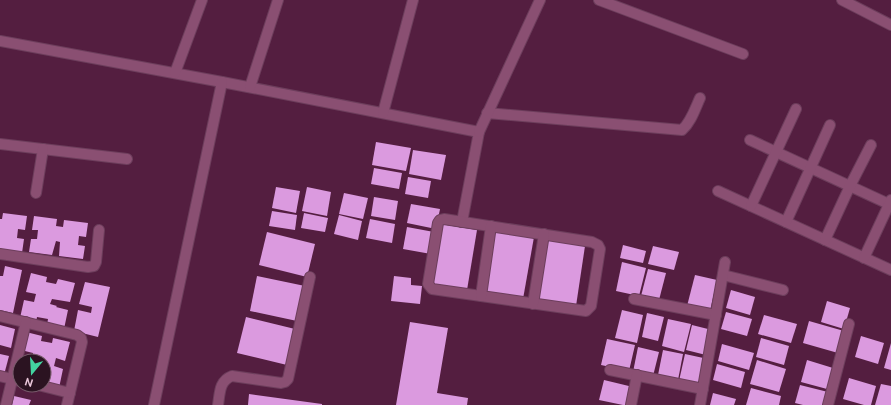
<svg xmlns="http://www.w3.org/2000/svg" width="891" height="405" font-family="Ubuntu,sans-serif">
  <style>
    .building { fill: #db9adf }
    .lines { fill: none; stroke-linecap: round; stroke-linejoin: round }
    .street-casing { stroke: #6d3e5c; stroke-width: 12 }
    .street { stroke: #8a4f72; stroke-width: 10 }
  </style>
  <rect width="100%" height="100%" fill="#541e40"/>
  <!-- building -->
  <g class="building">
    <polygon points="376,142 411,148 406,171 372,165"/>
    <polygon points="413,150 446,155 441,180 409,174"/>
    <polygon points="374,168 402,173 399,189 371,184"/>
    <polygon points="408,177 431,181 428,198 405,194"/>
    <polygon points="276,187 300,191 296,213 272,208"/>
    <polygon points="307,187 331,192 327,216 302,211"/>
    <polygon points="344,193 368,198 363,219 339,214"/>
    <polygon points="374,197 398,201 395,220 371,216"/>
    <polygon points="411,204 440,209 436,229 407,223"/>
    <polygon points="272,211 297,215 295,230 269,226"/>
    <polygon points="3,213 27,216 25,230 18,229 17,238 24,239 22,253 0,250 0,219 2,219"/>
    <polygon points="304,213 328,218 325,232 301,228"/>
    <polygon points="339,215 362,221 358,240 334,234"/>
    <polygon points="34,216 57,219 56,226 63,227 64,220 88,223 86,237 79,236 78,245 85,246 83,259 59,256 60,242 56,241 52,255 29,252 31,239 37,239 38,230 32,230"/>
    <polygon points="370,219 395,224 392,243 366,238"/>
    <polygon points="440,224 477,230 467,290 430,284"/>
    <polygon points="407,227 434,232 431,254 403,249"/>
    <polygon points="494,231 534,237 523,299 484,293"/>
    <polygon points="267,232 315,244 307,277 259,265"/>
    <polygon points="547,239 585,246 576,306 537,299"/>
    <polygon points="623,245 646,251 643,263 620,258"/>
    <polygon points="653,246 679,252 674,270 648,264"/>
    <polygon points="622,262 646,268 639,296 616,291"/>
    <polygon points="5,266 22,270 13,313 0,310 0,276 3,276"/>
    <polygon points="648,269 666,273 659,300 641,296"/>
    <polygon points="31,273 47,277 46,282 56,284 58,279 75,283 70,302 52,299 50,304 57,306 56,307 68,310 64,329 47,325 48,319 37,317 36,322 20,318 24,300 34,302 36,294 26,292"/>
    <polygon points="695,275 717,280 710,311 687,306"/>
    <polygon points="257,276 305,286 297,321 250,311"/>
    <polygon points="394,276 411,278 411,285 422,286 420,304 391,301"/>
    <polygon points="85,282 110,287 98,337 74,331 78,310 91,313 92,307 79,304"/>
    <polygon points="731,290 755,297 750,315 726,308"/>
    <polygon points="827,301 850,308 844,329 821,322"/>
    <polygon points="622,310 643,315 637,343 615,338"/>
    <polygon points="726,312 752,319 747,336 721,329"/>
    <polygon points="647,313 664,317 658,341 642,337"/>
    <polygon points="764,315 797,324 791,343 758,334"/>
    <polygon points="246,317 295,329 287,365 237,353"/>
    <polygon points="668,319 691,324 684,352 662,346"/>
    <polygon points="809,321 844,331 838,353 803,343"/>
    <polygon points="410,322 448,328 437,393 468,398 467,405 396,405"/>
    <polygon points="0,325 15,329 11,348 0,345"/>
    <polygon points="692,325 712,330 706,355 686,350"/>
    <polygon points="26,332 42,336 41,341 52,343 53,338 70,342 65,361 56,358 54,366 63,369 59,388 44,384 44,361 38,361 39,356 33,355 33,353 21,350"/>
    <polygon points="861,336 884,343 878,364 855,357"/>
    <polygon points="761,338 789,346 784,365 756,357"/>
    <polygon points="607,339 635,345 629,371 601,365"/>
    <polygon points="891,343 891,370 884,368"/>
    <polygon points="722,344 754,353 749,370 718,361"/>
    <polygon points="638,347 659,352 653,376 633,372"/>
    <polygon points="663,350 683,354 678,380 658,375"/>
    <polygon points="0,354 9,356 4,375 0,374"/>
    <polygon points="685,354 708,359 701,386 679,381"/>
    <polygon points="757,360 786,369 779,392 750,384"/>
    <polygon points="807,360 833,368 827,389 801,382"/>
    <polygon points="717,364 745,372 741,388 713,380"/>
    <polygon points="849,378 876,386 871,405 864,405 843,399"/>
    <polygon points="604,380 633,387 629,405 623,405 599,400"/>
    <polygon points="881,384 891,386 891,405 875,405"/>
    <polygon points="800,385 828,392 824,405 803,405 795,403"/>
    <polygon points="751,388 781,396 779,405 746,405"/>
    <polygon points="713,393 736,399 734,405 710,405"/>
    <polygon points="249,394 322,404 322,405 248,405"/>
    <polygon points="14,396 31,400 29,405 12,405"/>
  </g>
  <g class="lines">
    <defs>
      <g id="street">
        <polyline points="599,0 743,54"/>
        <polyline points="842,0 891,25"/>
        <polyline points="0,41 222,82 479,132 462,222"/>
        <polyline points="175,73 202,0"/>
        <polyline points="250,87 278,0"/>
        <polyline points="383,113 413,0"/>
        <path d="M487,113L682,130C691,122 695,109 700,98"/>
        <polyline points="479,132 540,0"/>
        <polyline points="750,140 891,205"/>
        <polyline points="0,144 127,159"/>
        <polyline points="718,191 891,270"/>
        <polyline points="36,193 43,149"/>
        <polyline points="751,206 796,109"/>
        <polygon points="444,219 592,242 598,245 600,249 591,306 586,311 432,289 428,284 438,223 440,220"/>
        <polyline points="786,222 830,125"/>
        <polyline points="825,240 850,186 871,145"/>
        <polyline points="0,254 88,267 94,266 96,262 99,230"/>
        <polyline points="864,258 891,200"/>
        <polyline points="723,275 783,290"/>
        <polyline points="481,296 491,226"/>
        <polyline points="634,299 716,315"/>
        <polyline points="533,304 544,234"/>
        <polyline points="0,316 77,335 81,338 82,342 67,405"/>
        <polyline points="610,370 703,389"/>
        <polyline points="0,376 20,381"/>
        <polyline points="38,385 70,393"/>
        <polyline points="6,405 26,322"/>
        <polyline points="154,405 222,82"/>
        <path d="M218,405C220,393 219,381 232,376L281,383L285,382L288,379L310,277"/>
        <polyline points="631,405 637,375"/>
        <polyline points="700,405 725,262"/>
        <polyline points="828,405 849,324"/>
      </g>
    </defs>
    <!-- street casing -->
    <use href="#street" class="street-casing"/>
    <!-- street -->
    <use href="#street" class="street"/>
  </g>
  <!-- north arrow -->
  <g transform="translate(32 373) rotate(198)"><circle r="19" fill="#2b1321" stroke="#785b6b"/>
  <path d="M0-3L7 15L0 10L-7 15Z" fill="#43d4a0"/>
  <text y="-6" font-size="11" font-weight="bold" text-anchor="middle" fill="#ebc8db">N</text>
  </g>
</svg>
